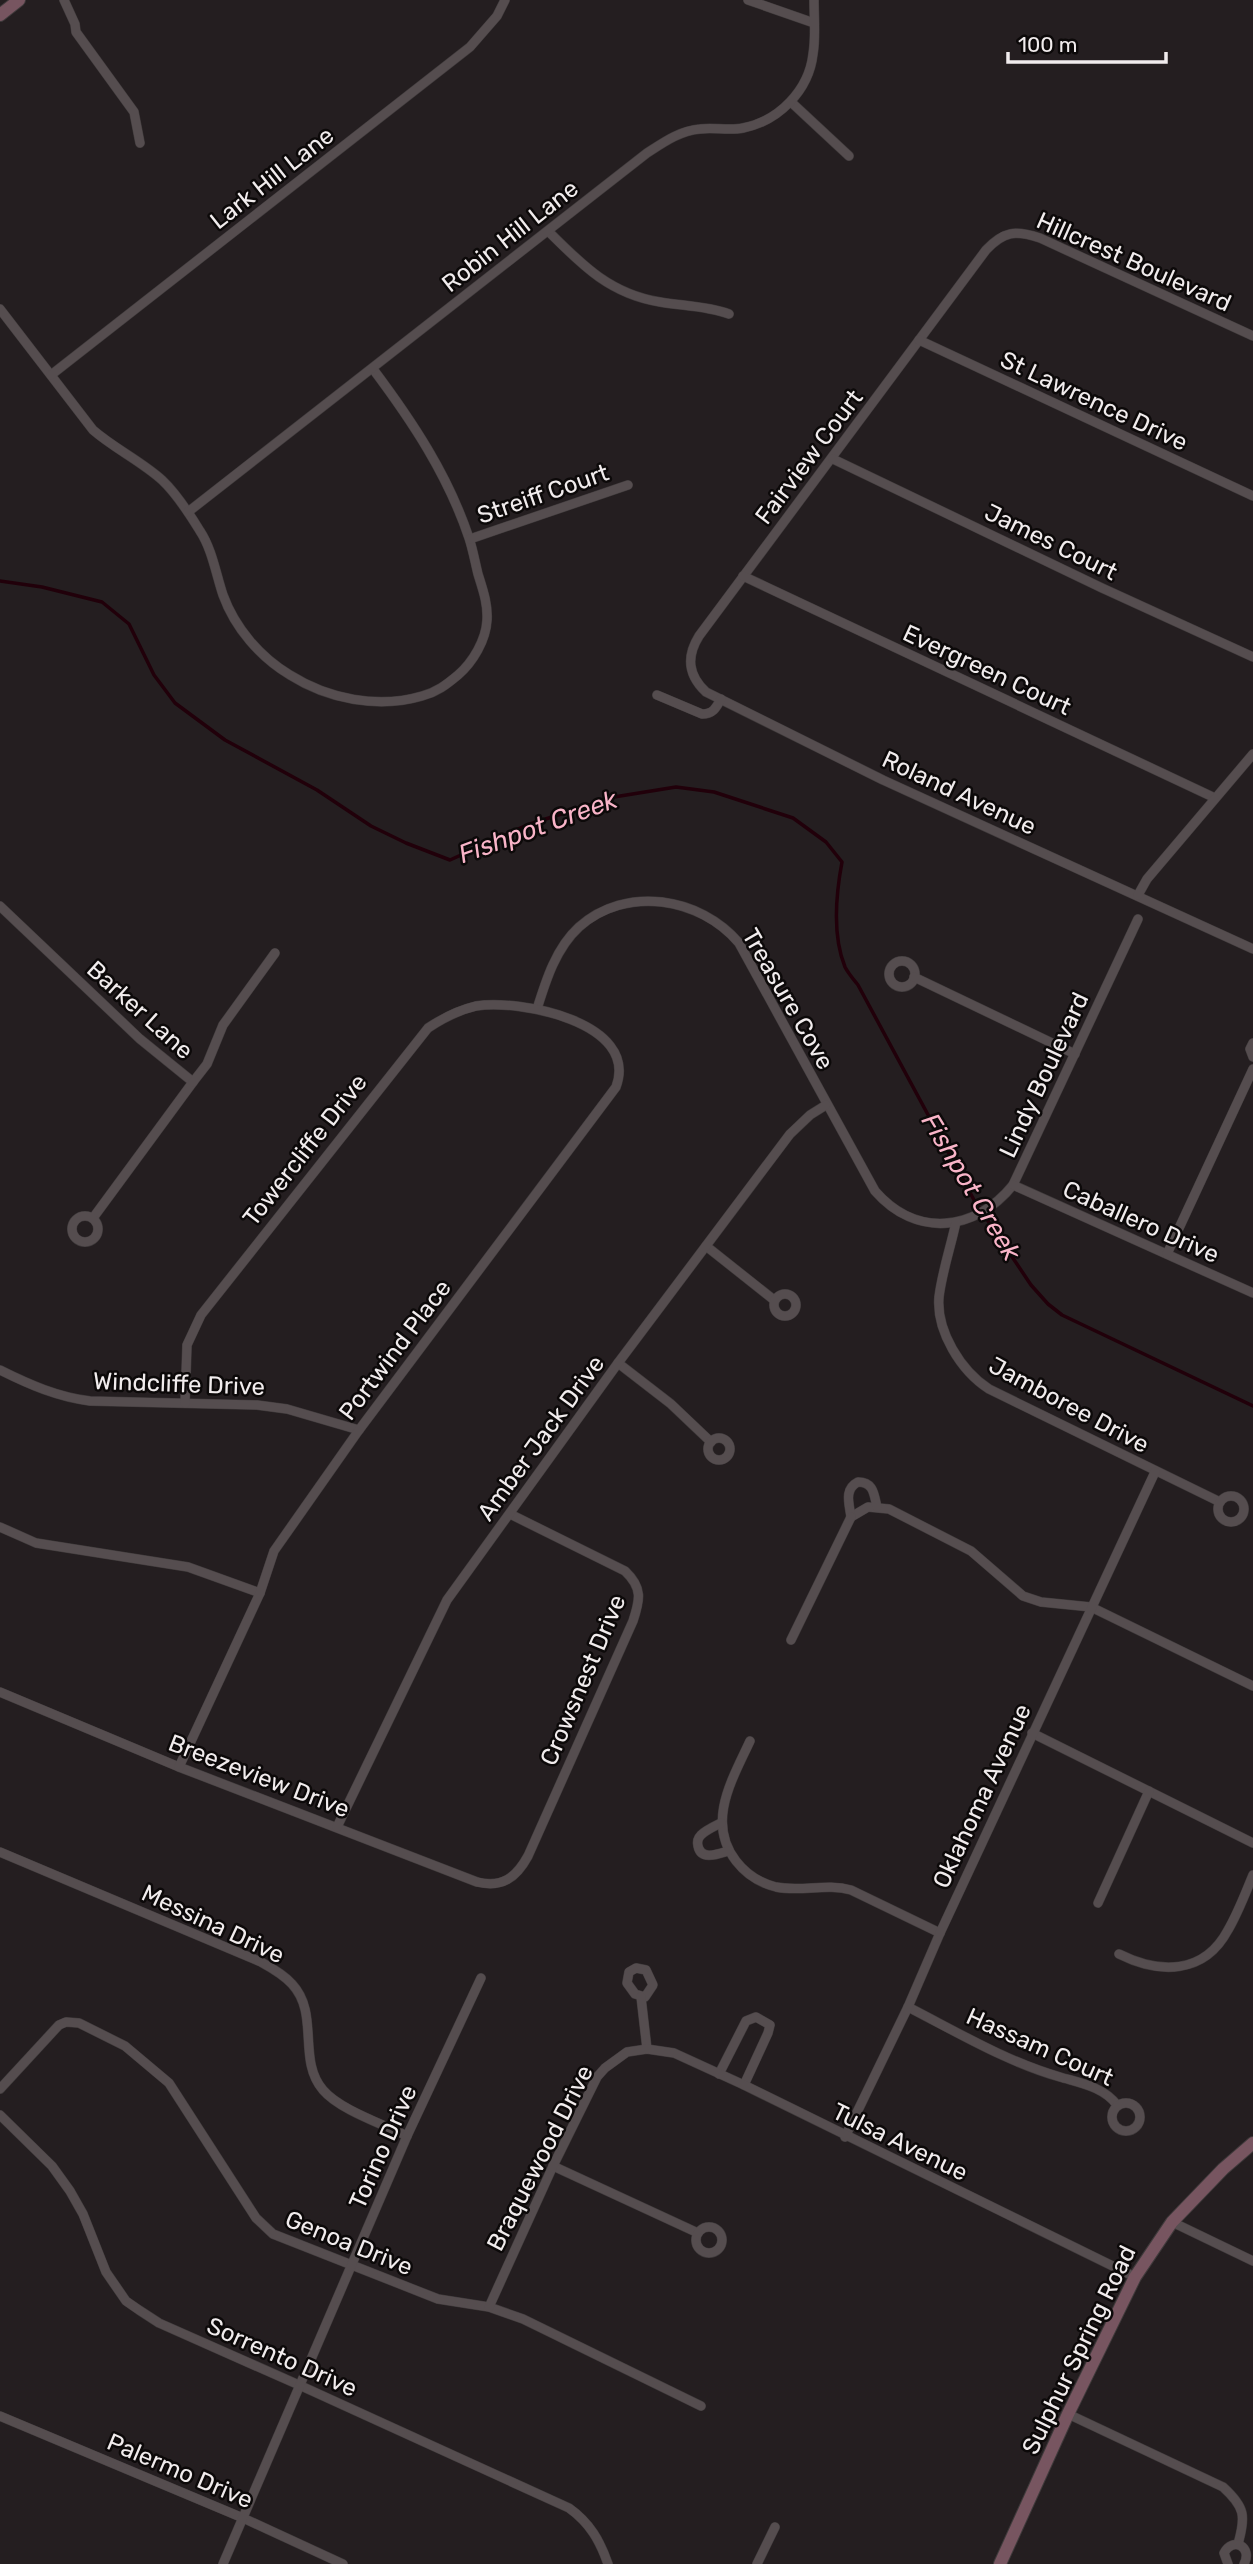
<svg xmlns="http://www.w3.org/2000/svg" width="1253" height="2564" font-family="Rubik,sans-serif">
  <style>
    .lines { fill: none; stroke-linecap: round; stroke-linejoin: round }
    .stream { stroke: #21000a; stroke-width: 3.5 }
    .street-casing { stroke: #3f3a3b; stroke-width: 10 }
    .secondary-casing { stroke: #3f3a3b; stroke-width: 14 }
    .street { stroke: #554d4f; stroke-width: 9 }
    .secondary { stroke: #775560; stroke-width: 12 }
    .labels { text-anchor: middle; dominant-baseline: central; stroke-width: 5; stroke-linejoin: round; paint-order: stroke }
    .street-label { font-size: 24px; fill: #f1eced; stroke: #0c0909 }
    .water-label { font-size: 26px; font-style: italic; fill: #f9b4c8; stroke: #0c0909 }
  </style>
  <rect width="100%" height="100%" fill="#241e20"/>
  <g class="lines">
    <!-- stream -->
    <path class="stream" d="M0,581L42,587L102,602L129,624L154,675L175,703L225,740L317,790L371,826L406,843L450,860L527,825L614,797L676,787L714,792L793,818L826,842L842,862C836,894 832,935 845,967C848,973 854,980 858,985L974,1200L1031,1285L1048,1304L1062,1315L1253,1406"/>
    <defs>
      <g id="street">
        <polyline points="64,0 75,24 76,32 134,112 140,143"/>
        <polyline points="748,0 814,23"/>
        <polyline points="791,102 849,156"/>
        <path d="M548,231C582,265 610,294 660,302C684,306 707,306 729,314"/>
        <path d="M0,309L93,430C115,449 141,461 162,480C177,494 189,513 200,531C212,549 216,574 223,595C235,628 260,657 290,675C328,699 378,709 422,696C437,692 446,685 458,675C473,662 486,640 487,620C488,604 483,590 478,574C475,562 473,550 469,538C448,475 412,421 373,369"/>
        <path d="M1253,336L1040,238C1015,230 1004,231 986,250L699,636C686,657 688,675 706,692L883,780L1253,949"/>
        <polyline points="919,340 1253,496"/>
        <polyline points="51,375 470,47 497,16 505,0"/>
        <polyline points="833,459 1102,588 1253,657"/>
        <path d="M188,512L647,153C664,142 679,131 700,129C714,127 729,131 743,128C779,121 809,90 813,54C816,37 814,18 814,0"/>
        <polyline points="470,539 628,485"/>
        <polyline points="743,576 1215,798"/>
        <path d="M657,695L702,714C713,714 716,708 721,699"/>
        <polyline points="1138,895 1147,879 1253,754"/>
        <polyline points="0,906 140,1039 193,1082 93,1218"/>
        <circle cx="902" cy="974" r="13"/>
        <polyline points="914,977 1075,1054"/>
        <path d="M537,1009C546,980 556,948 579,927C626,885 700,897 739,943L875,1191C916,1238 975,1232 1013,1185L1138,919"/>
        <polyline points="1253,1043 1250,1049 1253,1057"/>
        <polyline points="193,1082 207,1064 223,1025 275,953"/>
        <polyline points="1013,1185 1253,1293"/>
        <circle cx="85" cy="1229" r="13"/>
        <path d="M956,1222C951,1246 942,1272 939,1297C936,1331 961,1371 989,1389L1220,1502"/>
        <polyline points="706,1246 774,1300"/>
        <polyline points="1167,1254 1253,1069"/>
        <circle cx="785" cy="1305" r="11"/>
        <polyline points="618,1363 671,1404 711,1442"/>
        <path d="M0,1370C30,1385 58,1397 90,1401L257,1405L287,1409L359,1430"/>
        <circle cx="719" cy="1449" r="11"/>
        <circle cx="1231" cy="1509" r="13"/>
        <polyline points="851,1517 868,1507 889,1509 971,1551 1023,1596 1041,1602 1091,1607 1253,1686"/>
        <path d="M851,1517C849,1503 844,1489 858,1482C874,1482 874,1495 877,1507"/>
        <polyline points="0,1527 36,1543 188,1567 260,1593"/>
        <polyline points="791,1640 851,1517"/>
        <path d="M0,1692L179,1767L477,1882C502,1888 516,1878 528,1856L633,1621C640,1600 643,1588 625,1571L510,1514"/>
        <polyline points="1032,1733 1253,1843"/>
        <path d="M750,1741C732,1780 706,1822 736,1861C746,1874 760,1883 776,1887C801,1892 827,1883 851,1890L940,1933"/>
        <path d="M179,1767L260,1593L274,1551L359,1430L616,1087C640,1022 519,999 476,1006C459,1010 443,1018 428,1028L201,1315L187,1345L185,1403"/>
        <path d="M721,1823C715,1826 706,1830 701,1835C698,1838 697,1842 698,1846C701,1861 718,1854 728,1851"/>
        <polyline points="337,1827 447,1600 618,1363 790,1134 810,1115 826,1105"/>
        <path d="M0,1852L261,1962C272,1968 284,1975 292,1984C320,2014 297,2060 323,2090C340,2110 383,2124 407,2136"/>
        <polyline points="1098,1903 1149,1791"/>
        <path d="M1119,1954C1159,1974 1204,1975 1228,1930C1238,1913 1245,1894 1253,1875"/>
        <polygon points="636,1968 646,1970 653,1985 645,1997 635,1994 627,1983 629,1972"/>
        <polyline points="641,1997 647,2049"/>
        <path d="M908,2007C957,2032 1007,2062 1060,2077C1080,2083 1104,2087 1117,2105"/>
        <polyline points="719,2074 746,2021 756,2017 770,2025 768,2033 744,2085"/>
        <polyline points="0,2089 59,2025 66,2022 79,2023 125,2046 169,2083 256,2218 273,2234 438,2299 489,2307 523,2319 701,2406"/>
        <circle cx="1126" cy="2117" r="14"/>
        <path d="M0,2115L52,2166L70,2191L83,2214L106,2272L126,2301L139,2310L159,2323L299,2385L569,2508C590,2523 600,2541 608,2564"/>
        <polyline points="845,2137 908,2007 940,1933 1155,1472"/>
        <polyline points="553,2166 698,2233"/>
        <polyline points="1172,2222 1253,2261"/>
        <circle cx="709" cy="2240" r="13"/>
        <polyline points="489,2307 553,2166 597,2077 605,2068 627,2052 647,2049 674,2053 744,2085 1135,2277"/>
        <path d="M1068,2414L1223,2487C1245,2507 1246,2516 1238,2544"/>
        <polyline points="0,2416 243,2518 343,2564"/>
        <polyline points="223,2564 407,2136 481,1978"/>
        <polyline points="757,2564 775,2527"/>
        <path d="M1228,2564L1224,2553C1233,2536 1253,2547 1244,2564"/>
      </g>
      <g id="secondary">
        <polyline points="0,15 19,0"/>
        <polyline points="1000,2564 1068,2414 1135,2277 1172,2222 1223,2169 1253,2143"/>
      </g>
    </defs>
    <!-- street casing -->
    <use href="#street" class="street-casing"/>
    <!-- secondary casing -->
    <use href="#secondary" class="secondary-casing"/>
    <!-- street -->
    <use href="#street" class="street"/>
    <!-- secondary -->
    <use href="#secondary" class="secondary"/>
  </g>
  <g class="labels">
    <!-- street labels -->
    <g class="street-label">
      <text transform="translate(272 178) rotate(-38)">Lark Hill Lane</text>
      <text transform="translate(510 236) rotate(-38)">Robin Hill Lane</text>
      <text transform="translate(1134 262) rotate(24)">Hillcrest Boulevard</text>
      <text transform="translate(1094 401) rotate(25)">St Lawrence Drive</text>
      <text transform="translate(809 457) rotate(-53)">Fairview Court</text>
      <text transform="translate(543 494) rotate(-19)">Streiff Court</text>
      <text transform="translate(1051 542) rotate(26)">James Court</text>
      <text transform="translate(987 670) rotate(25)">Evergreen Court</text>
      <text transform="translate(959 793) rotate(25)">Roland Avenue</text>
      <text transform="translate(788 999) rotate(60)">Treasure Cove</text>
      <text transform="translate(140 1010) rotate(42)">Barker Lane</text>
      <text transform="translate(1044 1075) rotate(-65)">Lindy Boulevard</text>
      <text transform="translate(305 1150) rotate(-52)">Towercliffe Drive</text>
      <text transform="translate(1141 1222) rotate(24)">Caballero Drive</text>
      <text transform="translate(395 1350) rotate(-53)">Portwind Place</text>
      <text transform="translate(179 1384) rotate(2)">Windcliffe Drive</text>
      <text transform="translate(1069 1405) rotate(28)">Jamboree Drive</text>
      <text transform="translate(541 1438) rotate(-54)">Amber Jack Drive</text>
      <text transform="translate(583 1680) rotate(-67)">Crowsnest Drive</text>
      <text transform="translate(259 1776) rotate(21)">Breezeview Drive</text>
      <text transform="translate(982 1796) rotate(-65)">Oklahoma Avenue</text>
      <text transform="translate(213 1924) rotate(25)">Messina Drive</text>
      <text transform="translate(1040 2047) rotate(24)">Hassam Court</text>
      <text transform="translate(900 2142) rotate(26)">Tulsa Avenue</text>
      <text transform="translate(383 2147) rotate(-66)">Torino Drive</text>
      <text transform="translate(540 2158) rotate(-63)">Braquewood Drive</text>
      <text transform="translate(349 2243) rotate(22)">Genoa Drive</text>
      <text transform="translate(1079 2350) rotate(-64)">Sulphur Spring Road</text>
      <text transform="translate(282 2357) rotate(24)">Sorrento Drive</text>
      <text transform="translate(180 2471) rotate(23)">Palermo Drive</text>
    </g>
    <!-- water labels -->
    <g class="water-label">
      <text transform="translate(538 827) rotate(-20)">Fishpot Creek</text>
      <text transform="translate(971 1187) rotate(59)">Fishpot Creek</text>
    </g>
  </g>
  <!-- scale -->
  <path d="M1008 52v10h158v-10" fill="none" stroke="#f1eced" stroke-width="3.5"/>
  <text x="1018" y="52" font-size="21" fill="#f1eced" stroke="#0c0909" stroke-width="5" paint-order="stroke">100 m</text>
</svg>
